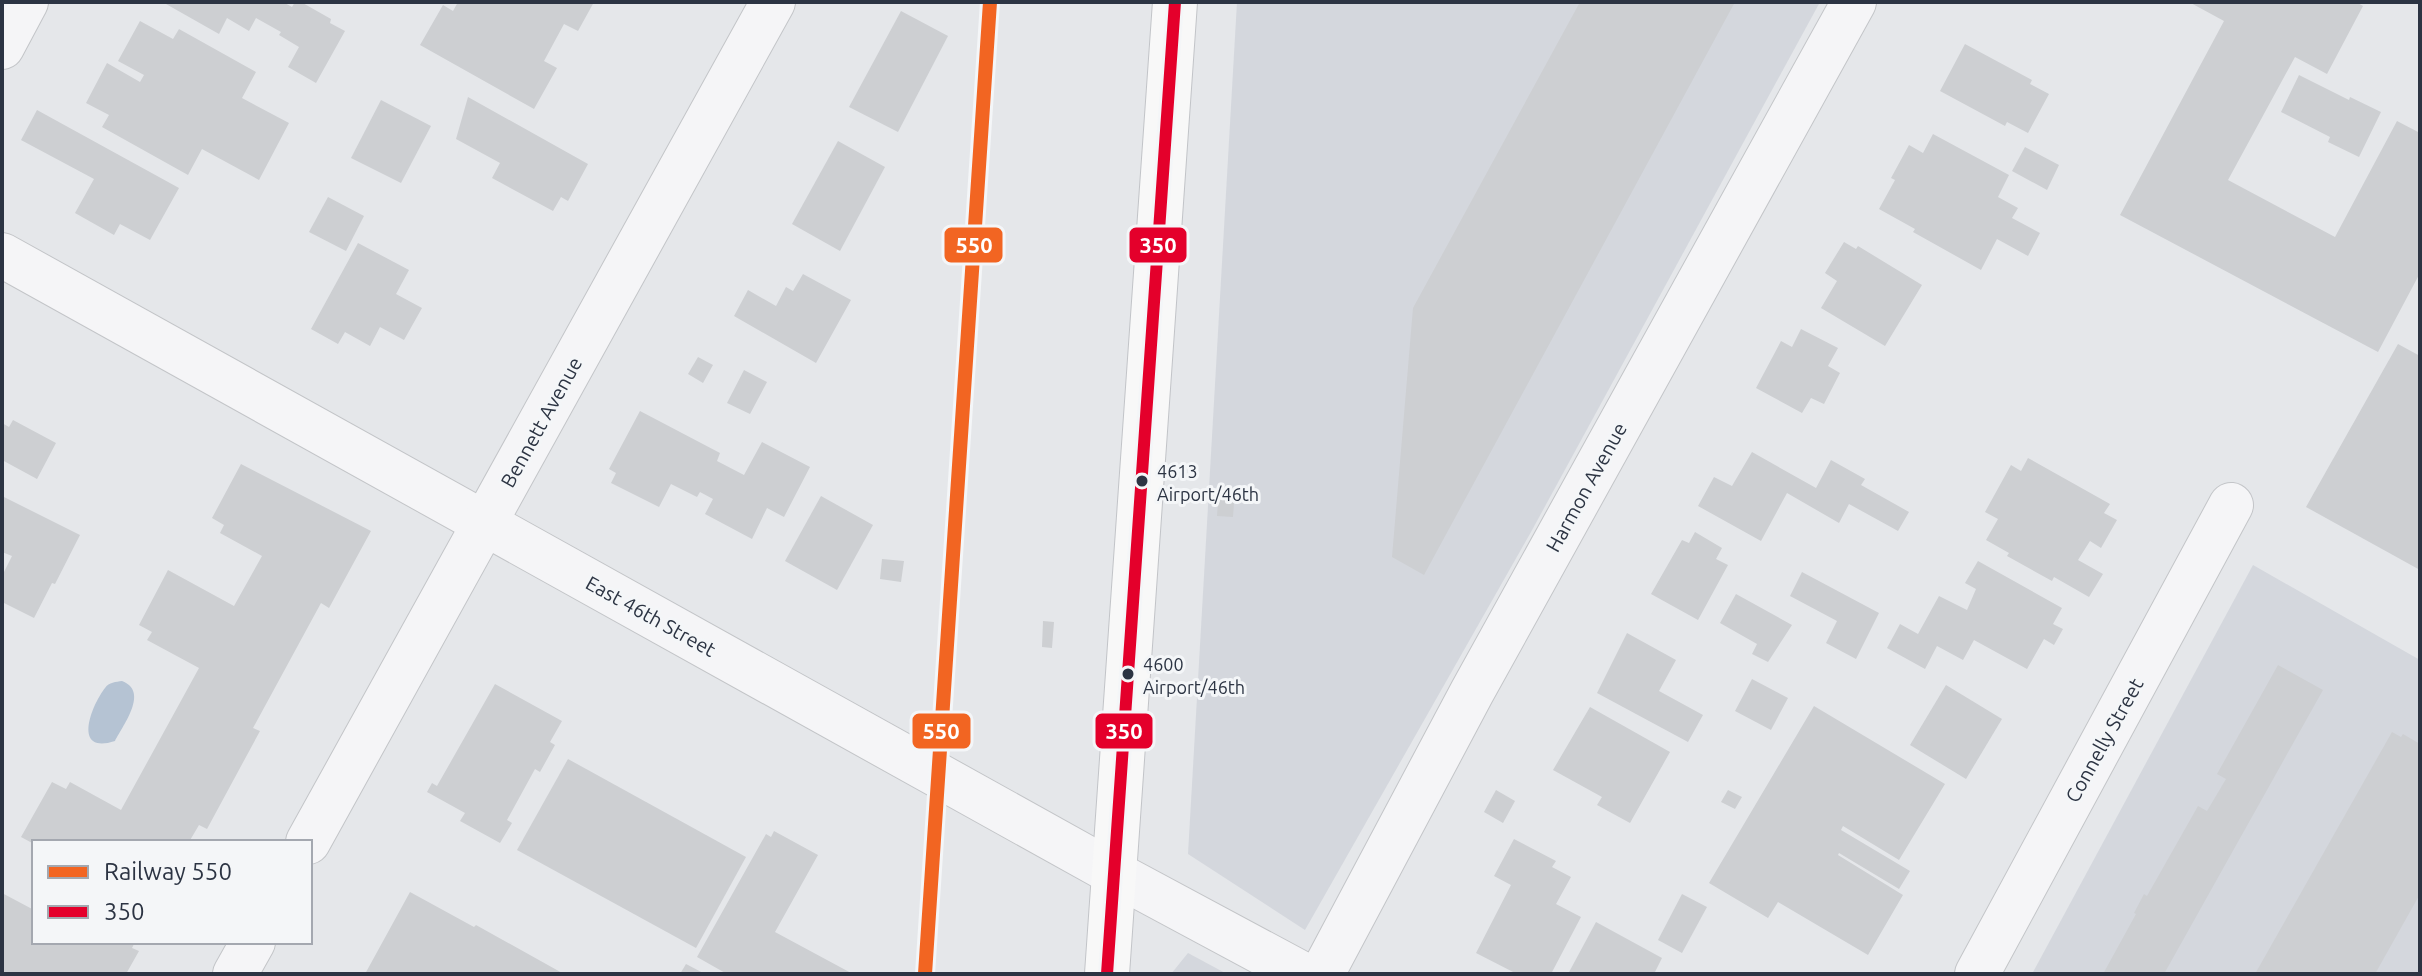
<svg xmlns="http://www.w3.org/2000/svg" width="2422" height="976" font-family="Ubuntu,sans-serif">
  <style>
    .built { fill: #d4d7dd }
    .water { fill: #b5c3d3 }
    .building { fill: #cdcfd2 }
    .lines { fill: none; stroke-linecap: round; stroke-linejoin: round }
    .minor-casing { stroke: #c3c5c8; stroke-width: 46 }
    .major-casing { stroke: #c2c4c8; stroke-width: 46 }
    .minor { stroke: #f5f5f7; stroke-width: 44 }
    .major { stroke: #f8f8f8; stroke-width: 44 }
    .bus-1-casing { stroke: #f4f6f8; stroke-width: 18 }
    .bus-1 { stroke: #e4002b; stroke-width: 12 }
    .rail-1-casing { stroke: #f4f6f8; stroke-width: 20 }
    .rail-1 { stroke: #f26522; stroke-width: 14 }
    .bus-dot { fill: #2c3443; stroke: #f4f6f8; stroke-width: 3 }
    .labels { text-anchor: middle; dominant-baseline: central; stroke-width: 6; stroke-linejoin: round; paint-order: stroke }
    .bus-label { font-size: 18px; fill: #2c3443; stroke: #f4f6f8; text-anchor: start }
    .street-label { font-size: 20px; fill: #2c3443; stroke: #f4f6f8 }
    .line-badge { stroke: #f4f6f8; stroke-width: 3 }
    .badge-label { font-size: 22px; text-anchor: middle; font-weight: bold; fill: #fff }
  </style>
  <rect width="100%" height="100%" fill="#e5e7ea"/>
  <!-- built -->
  <g class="built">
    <polygon points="1237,2 1820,2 1531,532 1305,930 1188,854"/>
    <polygon points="2253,565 2420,660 2420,974 2032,974"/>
    <polygon points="1188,953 1227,974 1171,974"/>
  </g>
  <!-- water -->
  <path class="water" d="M122,681C149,691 124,724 115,741C72,755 91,706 105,688C109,682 116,682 122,681Z"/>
  <!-- building -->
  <g class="building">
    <polygon points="167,2 283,2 292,7 295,2 301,2 331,19 330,23 345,31 316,83 288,67 299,47 279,35 281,32 256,18 249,31 227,18 219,34 166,4"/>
    <polygon points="458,2 594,2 578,31 564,24 544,61 557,68 534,109 420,45 443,5 453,11"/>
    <polygon points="1580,2 1735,2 1424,575 1392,557 1413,308"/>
    <polygon points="2189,2 2356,2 2363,6 2327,74 2295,57 2228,180 2335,237 2397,121 2420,133 2420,273 2378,352 2120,215 2224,21"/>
    <polygon points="901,11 948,36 898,132 849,107"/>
    <polygon points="140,21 173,39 179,29 256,72 242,98 289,123 259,180 202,149 188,175 102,127 109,115 86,103 107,63 140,82 144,75 118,61"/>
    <polygon points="1965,44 2032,80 2030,84 2049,94 2028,133 2007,122 2005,126 1940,91"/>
    <polygon points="2299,75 2349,100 2350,97 2381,112 2359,157 2328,142 2330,137 2281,112"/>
    <polygon points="468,97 588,164 568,201 561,197 553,211 492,178 500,163 456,139"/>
    <polygon points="381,100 431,126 401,183 351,158"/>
    <polygon points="37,110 179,188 150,240 120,224 114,235 75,213 94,179 21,140"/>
    <polygon points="1933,134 2009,175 1998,197 2018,208 2012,218 2040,233 2028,256 1997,239 1981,270 1913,232 1915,229 1879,209 1895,180 1891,178 1909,145 1923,153"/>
    <polygon points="838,141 885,167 840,251 792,224"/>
    <polygon points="2025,147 2059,165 2047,190 2012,171"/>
    <polygon points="328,197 364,216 346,251 309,232"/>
    <polygon points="1844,242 1856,249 1858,246 1922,285 1885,346 1821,308 1837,281 1825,273"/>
    <polygon points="358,243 409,270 396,294 422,308 404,340 380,327 370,346 345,332 338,344 311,329"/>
    <polygon points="803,274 851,300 816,363 734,316 748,290 776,306 786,287 793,291"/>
    <polygon points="1801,329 1838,348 1828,366 1840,373 1824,404 1811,398 1802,413 1756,388 1781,341 1792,347"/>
    <polygon points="2398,344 2420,356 2420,570 2306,507"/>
    <polygon points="698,357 713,365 703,383 688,374"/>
    <polygon points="744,370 767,382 750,414 727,403"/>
    <polygon points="640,411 720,453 717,461 744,475 762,442 810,467 784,517 767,508 752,539 705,514 713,499 700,492 697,497 671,484 659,507 611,483 616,473 609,469"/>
    <polygon points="13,420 56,443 37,479 2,460 2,423 9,427"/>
    <polygon points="1752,452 1816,488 1831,460 1865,479 1861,485 1909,512 1898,531 1849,504 1839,523 1787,493 1761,541 1698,506 1714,477 1732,486"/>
    <polygon points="2028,458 2110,504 2104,513 2117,520 2101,548 2090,541 2078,560 2103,574 2089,597 2054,577 2052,581 2007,556 2009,553 1986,540 1998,519 1985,512 2011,465 2021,471"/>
    <polygon points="241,464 371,531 329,608 321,603 253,728 260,731 207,829 199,825 189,842 34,842 34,844 21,837 52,782 66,789 70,782 121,810 199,668 147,640 152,632 139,625 168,570 234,606 262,556 220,533 224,525 212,518"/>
    <polygon points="1219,487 1235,488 1233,517 1217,516"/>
    <polygon points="2,496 80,535 55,584 52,583 34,618 2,602 2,576 12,556 2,552"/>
    <polygon points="821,496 873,525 837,590 785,561"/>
    <polygon points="1695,532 1722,548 1716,559 1728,565 1698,620 1651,594 1682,540 1689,543"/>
    <polygon points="882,559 904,561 901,582 880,579"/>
    <polygon points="1978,561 2062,608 2053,624 2063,629 2054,645 2044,639 2027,669 1974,640 1963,660 1937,646 1925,669 1887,648 1900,624 1918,634 1939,596 1967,610 1976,589 1965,583"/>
    <polygon points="1802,572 1879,613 1856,659 1826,643 1837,621 1790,596"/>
    <polygon points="1736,594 1792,625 1768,662 1752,654 1757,644 1720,623"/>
    <polygon points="1043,621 1054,622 1052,648 1042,647"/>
    <polygon points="1627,633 1676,660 1659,691 1703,715 1688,742 1597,693"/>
    <polygon points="2278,665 2323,690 2164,974 2103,974 2136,914 2134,913 2144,894 2147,896 2198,806 2207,811 2226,779 2217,774"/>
    <polygon points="1752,679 1788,698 1771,730 1735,711"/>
    <polygon points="495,684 562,721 550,742 555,745 540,772 535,769 507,820 512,823 500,843 460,821 465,813 427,792 432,783 437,786"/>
    <polygon points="1946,685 2002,719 1966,779 1910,745"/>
    <polygon points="1814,706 1945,784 1899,860 1843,826 1841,830 1910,871 1899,889 1839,853 1838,855 1903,895 1868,955 1778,902 1768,918 1709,883"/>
    <polygon points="1590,707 1670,752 1630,823 1597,805 1602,797 1553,770"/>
    <polygon points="2392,732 2401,737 2403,734 2420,744 2420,894 2375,974 2255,974"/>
    <polygon points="568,759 746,857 696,948 517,850"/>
    <polygon points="1496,790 1515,801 1503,823 1484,812"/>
    <polygon points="1728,790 1742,797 1735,809 1721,802"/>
    <polygon points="774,831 818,855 775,932 853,974 727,974 697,957 766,834 771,837"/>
    <polygon points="1514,839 1556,861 1552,867 1571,877 1556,904 1581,917 1551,974 1517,974 1476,953 1511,885 1494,876"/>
    <polygon points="410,892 474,927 476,925 564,974 365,974"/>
    <polygon points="2,893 34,910 34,942 135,942 132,948 139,951 126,974 2,974"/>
    <polygon points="1682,894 1707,907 1682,953 1658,940"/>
    <polygon points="1596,922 1662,958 1654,974 1568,974"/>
    <polygon points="686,964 688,965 705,974 680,974"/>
  </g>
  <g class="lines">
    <defs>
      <g id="minor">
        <polyline points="2,47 26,2"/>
        <polyline points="2,255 1112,872 1302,974"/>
        <polyline points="308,842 773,2"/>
        <polyline points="235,974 253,942"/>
        <polyline points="1322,974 1472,692 1854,2"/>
        <polyline points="1977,974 2231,505"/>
      </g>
      <polyline id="major" points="1107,974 1175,2"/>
    </defs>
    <!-- minor casing -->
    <use href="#minor" class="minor-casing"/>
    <!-- major casing -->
    <use href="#major" class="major-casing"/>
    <!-- minor -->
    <use href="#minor" class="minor"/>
    <!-- major -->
    <use href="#major" class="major"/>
    <defs>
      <polyline id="bus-1" points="1107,974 1175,2"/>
    </defs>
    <!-- bus-1 casing -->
    <use href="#bus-1" class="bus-1-casing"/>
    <!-- bus-1 -->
    <use href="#bus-1" class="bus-1"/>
    <defs>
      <polyline id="rail-1" points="925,974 990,2"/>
    </defs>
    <!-- rail-1 casing -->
    <use href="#rail-1" class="rail-1-casing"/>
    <!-- rail-1 -->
    <use href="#rail-1" class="rail-1"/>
  </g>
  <!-- markers -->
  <g class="bus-dot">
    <circle cx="1142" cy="481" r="7"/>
    <circle cx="1128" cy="674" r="7"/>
  </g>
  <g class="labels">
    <!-- bus labels -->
    <g class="bus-label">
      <text x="1157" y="471">4613<tspan x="1157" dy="23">Airport/46th</tspan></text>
      <text x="1143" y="664">4600<tspan x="1143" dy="23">Airport/46th</tspan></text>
    </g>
    <!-- street labels -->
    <g class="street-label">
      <text transform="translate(541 422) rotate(-61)">Bennett Avenue</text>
      <text transform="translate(1586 487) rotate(-61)">Harmon Avenue</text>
      <text transform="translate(651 616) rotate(29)">East 46th Street</text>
      <text transform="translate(2104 740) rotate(-61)">Connelly Street</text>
    </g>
  </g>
  <g class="line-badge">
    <rect x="943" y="226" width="61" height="38" rx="8" fill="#f26522"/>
    <rect x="1128" y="226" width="60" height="38" rx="8" fill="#e4002b"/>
    <rect x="911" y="712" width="61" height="38" rx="8" fill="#f26522"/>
    <rect x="1094" y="712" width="60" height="38" rx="8" fill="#e4002b"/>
  </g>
  <g class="badge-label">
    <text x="974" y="253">550</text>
    <text x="1158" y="253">350</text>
    <text x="941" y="739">550</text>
    <text x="1124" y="739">350</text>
  </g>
  <!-- border -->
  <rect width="2422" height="976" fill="none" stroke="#2c3443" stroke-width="8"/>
  <!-- legend -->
  <rect x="32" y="840" width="280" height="104" fill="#f4f6f8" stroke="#a4a8b0" stroke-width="2"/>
  <rect x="48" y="866" width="40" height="12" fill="#f26522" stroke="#a4a8b0" stroke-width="2"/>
  <text x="104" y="880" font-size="24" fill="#2c3443">Railway 550</text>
  <rect x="48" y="906" width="40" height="12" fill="#e4002b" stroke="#a4a8b0" stroke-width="2"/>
  <text x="104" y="920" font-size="24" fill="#2c3443">350</text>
</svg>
